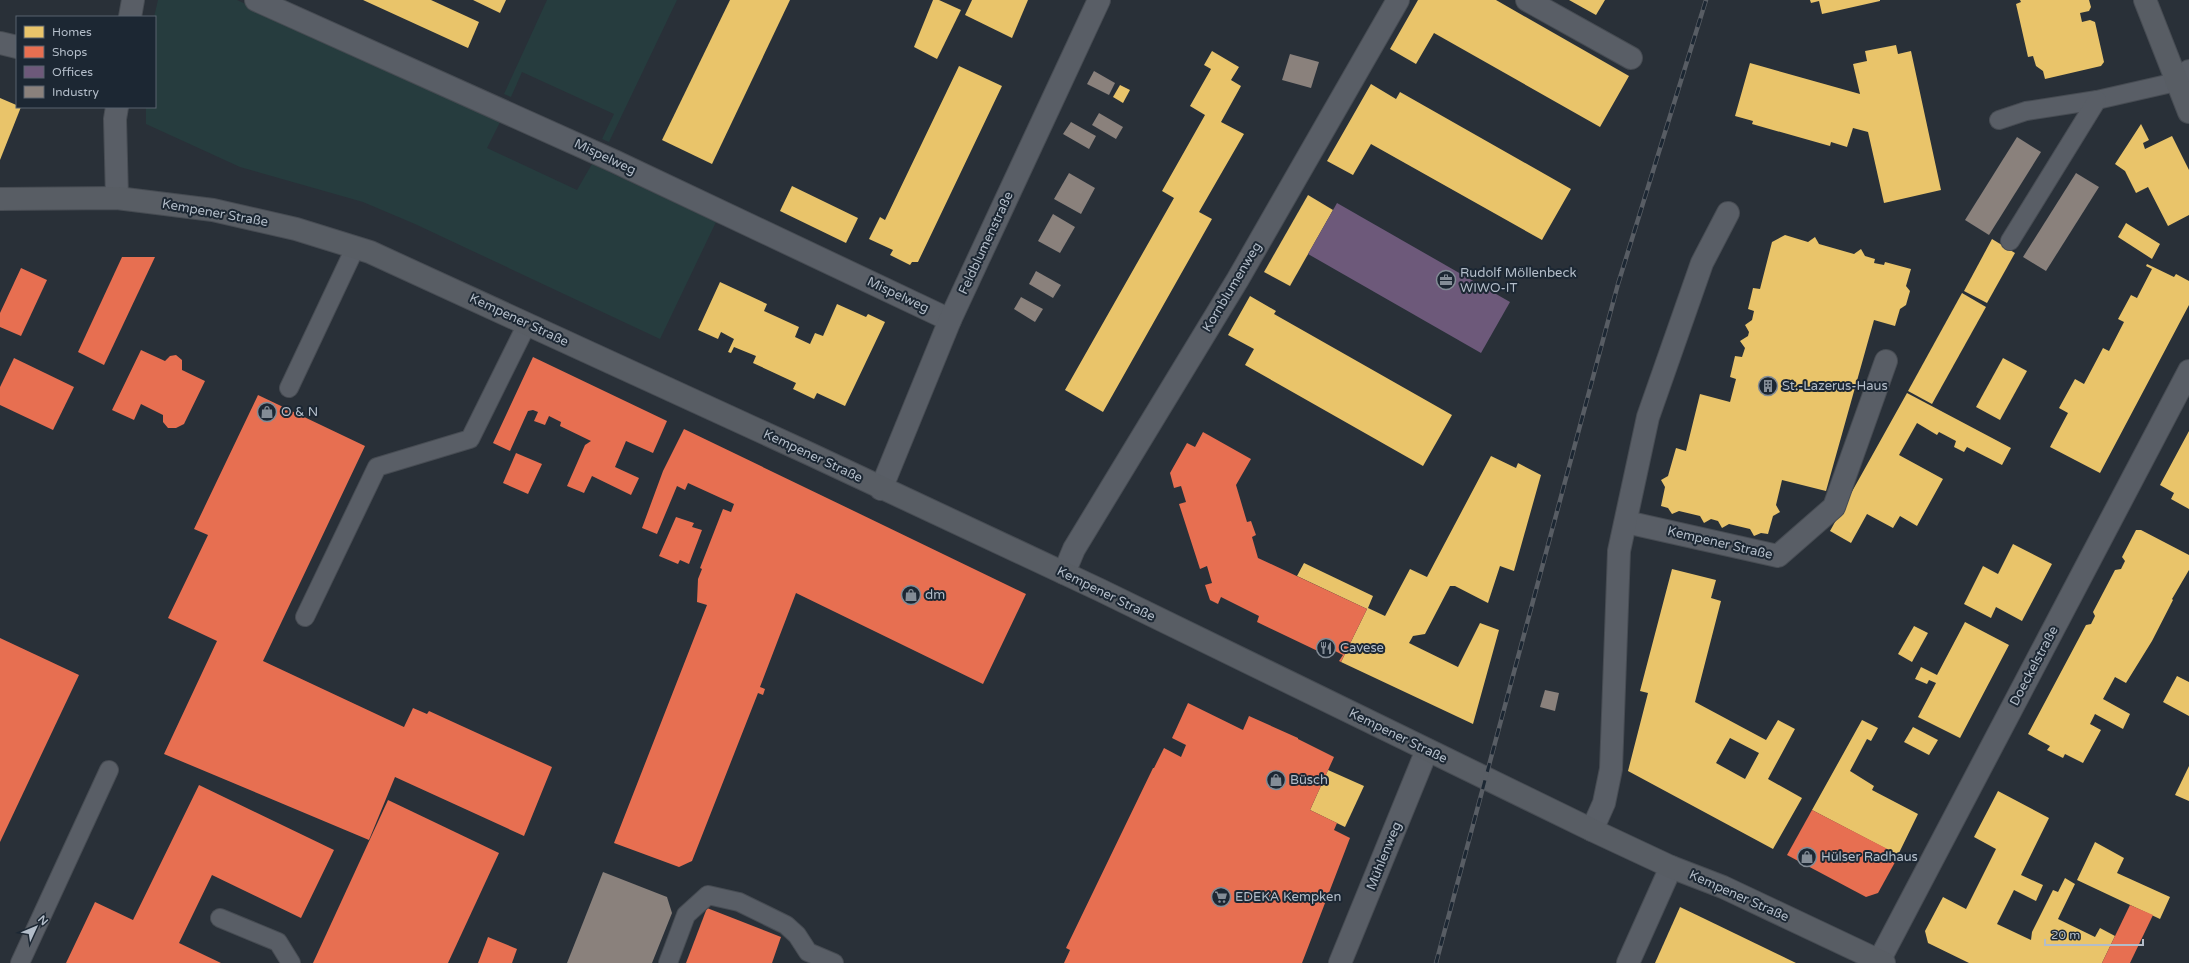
<svg xmlns="http://www.w3.org/2000/svg" width="2189" height="963" font-family="'Varela Round',sans-serif">
  <style>
    .green { fill: #263c3e }
    .homes { fill: #e9c46a; fill-rule: evenodd }
    .shops { fill: #e76f51 }
    .offices { fill: #6d597a }
    .industry { fill: #8a817c }
    .lines { fill: none; stroke-linecap: round; stroke-linejoin: round }
    .lane-casing { stroke: #474c53; stroke-width: 20 }
    .street-casing { stroke: #474c53; stroke-width: 24 }
    .secondary-casing { stroke: #474c53; stroke-width: 24 }
    .lane { stroke: #595e66; stroke-width: 18 }
    .street { stroke: #595e66; stroke-width: 22 }
    .secondary { stroke: #585d64; stroke-width: 22 }
    .rail-casing { stroke: #585d64; stroke-width: 4.5 }
    .rail { stroke: #1c2733; stroke-width: 3; stroke-dasharray: 9; stroke-linecap: butt }
    .labels { text-anchor: middle; dominant-baseline: central; stroke-width: 4; stroke-linejoin: round; paint-order: stroke }
    .street-label { font-size: 13px; fill: #b3bdc9; stroke: #1c2733 }
    .poi-label { font-size: 13px; fill: #b3bdc9; stroke: #1c2733; text-anchor: start }
  </style>
  <rect width="100%" height="100%" fill="#293038"/>
  <!-- green -->
  <g class="green">
    <polygon points="158,0 237,0 500,122 487,148 577,190 592,164 716,222 660,339 415,224 363,202 240,167 146,124 146,107 155,107 154,17"/>
    <polygon points="547,0 677,0 609,142 602,139 614,114 522,72 511,97 504,94"/>
  </g>
  <!-- homes -->
  <g class="homes">
    <polygon points="363,0 431,0 479,22 468,48"/>
    <polygon points="473,0 506,0 500,13"/>
    <polygon points="730,0 790,0 712,164 662,140"/>
    <polygon points="933,0 939,0 961,10 937,59 914,47"/>
    <polygon points="972,0 1028,0 1012,38 965,15"/>
    <polygon points="1418,0 1496,0 1629,76 1600,127 1434,33 1416,64 1390,49"/>
    <polygon points="1569,0 1605,0 1596,15"/>
    <polygon points="1810,0 1880,0 1880,1 1822,14 1819,1 1811,3"/>
    <polygon points="2020,0 2089,0 2091,7 2089,11 2080,13 2082,22 2090,20 2095,22 2104,62 2101,66 2045,79 2043,71 2036,66 2033,56 2028,57 2016,4 2021,2"/>
    <polygon points="1896,45 1898,54 1911,51 1941,190 1884,203 1868,132 1853,128 1847,147 1831,142 1830,146 1752,124 1753,121 1735,116 1750,63 1860,94 1853,64 1867,61 1865,51"/>
    <polygon points="1212,51 1239,67 1231,80 1241,86 1221,122 1244,134 1199,212 1212,219 1103,412 1065,390 1174,198 1162,191 1205,115 1190,106 1211,69 1204,65"/>
    <polygon points="959,66 1002,86 918,262 912,262 910,265 890,255 893,250 869,239 880,217 885,220"/>
    <polygon points="1371,84 1396,99 1400,92 1571,189 1542,240 1371,144 1353,175 1327,161"/>
    <polygon points="1120,85 1130,90 1123,103 1113,97"/>
    <polygon points="0,98 21,107 0,160"/>
    <polygon points="2141,124 2149,140 2143,143 2145,149 2172,136 2189,170 2189,215 2168,226 2148,187 2136,193 2125,171 2115,164"/>
    <polygon points="792,186 858,218 846,243 780,211"/>
    <polygon points="1308,195 1333,210 1290,286 1264,272"/>
    <polygon points="2126,223 2160,244 2152,259 2118,237"/>
    <polygon points="1785,235 1808,242 1815,237 1819,244 1854,254 1861,249 1865,256 1875,259 1874,263 1884,265 1885,262 1911,269 1906,286 1910,291 1906,305 1900,309 1895,326 1874,320 1826,491 1782,480 1776,505 1780,512 1773,516 1768,534 1761,533 1754,536 1750,529 1729,524 1722,528 1718,521 1711,519 1704,523 1700,516 1679,511 1672,514 1668,508 1661,506 1665,487 1661,480 1668,476 1676,448 1686,451 1700,394 1730,402 1736,379 1730,377 1735,356 1742,357 1745,348 1740,341 1748,336 1749,332 1745,325 1752,320 1754,311 1748,309 1753,288 1760,289 1772,242"/>
    <polygon points="1992,239 2015,253 1987,303 1964,291"/>
    <polygon points="2147,264 2174,277 2176,274 2189,281 2189,305 2100,473 2050,447 2068,413 2059,408 2075,379 2084,384 2103,348 2109,351 2124,322 2118,319 2131,295 2137,298 2152,269 2146,266"/>
    <polygon points="720,282 767,304 764,311 799,327 795,337 810,344 815,333 823,336 837,304 866,317 868,314 885,322 845,406 817,393 814,399 793,389 796,383 753,363 756,356 734,347 731,353 728,352 734,339 721,332 718,339 698,330"/>
    <polygon points="1962,293 1986,307 1932,404 1908,391"/>
    <polygon points="1250,296 1276,311 1274,314 1452,415 1423,466 1245,365 1254,349 1228,335"/>
    <polygon points="2003,358 2027,371 2000,420 1976,407"/>
    <polygon points="1907,393 2011,448 2002,465 1967,447 1964,452 1954,447 1956,441 1939,432 1937,435 1917,423 1899,455 1943,479 1917,526 1900,516 1893,528 1867,514 1851,543 1830,531"/>
    <polygon points="2189,431 2189,509 2171,499 2174,493 2160,485"/>
    <polygon points="1491,456 1516,468 1518,463 1541,475 1514,571 1500,566 1488,603 1455,586 1450,586 1425,634 1413,636 1409,643 1458,667 1480,623 1499,630 1473,724 1341,662 1367,609 1297,576 1304,563 1373,596 1368,608 1385,616 1410,569 1427,577"/>
    <polygon points="2136,530 2141,530 2189,555 2189,570 2172,599 2173,600 2152,641 2126,683 2115,677 2103,699 2130,714 2123,729 2095,714 2090,724 2101,730 2083,763 2065,754 2063,758 2047,750 2050,746 2028,734 2086,625 2091,624 2095,616 2093,612 2115,570 2121,569 2125,561 2122,557"/>
    <polygon points="2013,544 2052,564 2022,621 1996,607 1991,618 1964,604 1983,566 1998,574"/>
    <path d="M1672,569L1716,580L1711,598L1721,601L1695,702L1766,740L1778,720L1795,729L1768,779L1802,798L1773,849L1628,771L1648,693L1640,691ZM1730,738L1759,753L1745,779L1716,763Z"/>
    <polygon points="1965,622 2009,645 1960,738 1918,717 1936,683 1929,680 1927,684 1915,679 1921,667 1937,675"/>
    <polygon points="1914,626 1928,633 1912,662 1898,654"/>
    <polygon points="2177,676 2189,682 2189,716 2163,702"/>
    <polygon points="1862,720 1878,728 1871,741 1867,739 1850,771 1874,786 1872,790 1918,814 1898,855 1812,810"/>
    <polygon points="1913,727 1938,740 1929,755 1904,742"/>
    <polygon points="2189,766 2189,801 2175,795"/>
    <polygon points="1328,770 1364,786 1345,827 1310,810"/>
    <polygon points="1998,791 2049,818 2021,875 2043,885 2036,901 2014,890 1997,924 2031,940 2032,932 2053,890 2058,892 2065,878 2075,884 2058,919 2095,937 2100,928 2115,936 2102,963 1969,963 1928,943 1925,931 1943,897 1966,909 1996,849 1974,837"/>
    <polygon points="2095,842 2124,858 2117,873 2170,897 2160,919 2077,880"/>
    <polygon points="1680,907 1705,919 1796,963 1655,963"/>
  </g>
  <!-- shops -->
  <g class="shops">
    <polygon points="122,257 155,257 104,365 78,352"/>
    <polygon points="21,268 47,280 21,336 0,327 0,313"/>
    <polygon points="141,350 165,361 170,356 176,355 182,360 182,370 205,381 184,424 176,428 168,428 163,422 163,415 141,404 134,420 112,410"/>
    <polygon points="533,357 667,421 653,453 626,441 615,467 639,478 631,495 592,476 584,493 567,486 585,445 591,441 560,426 561,422 549,416 545,425 534,421 538,412 533,410 528,411 510,451 493,443"/>
    <polygon points="14,358 74,387 53,430 0,405 0,387"/>
    <polygon points="258,395 365,446 263,661 404,727 413,708 427,714 429,711 552,767 524,836 395,777 369,840 164,754 217,641 168,618 208,535 194,529"/>
    <polygon points="684,429 1026,594 983,684 796,593 760,687 765,689 763,695 758,693 692,861 679,867 614,843 707,605 697,602 698,579 702,569 700,568 723,509 731,512 734,504 688,483 685,490 677,486 657,534 642,528 663,471"/>
    <polygon points="1203,432 1251,459 1236,485 1247,522 1251,521 1256,535 1252,537 1258,558 1367,609 1341,662 1339,661 1343,655 1327,647 1324,654 1257,622 1259,616 1221,597 1218,604 1210,600 1205,585 1212,583 1207,566 1200,569 1179,504 1186,502 1181,486 1174,488 1170,473 1187,443 1195,447"/>
    <polygon points="516,453 542,464 528,494 503,483"/>
    <polygon points="676,517 694,523 692,527 702,530 689,564 680,560 678,564 659,556"/>
    <polygon points="0,638 79,675 0,842"/>
    <polygon points="1188,703 1243,730 1249,716 1298,738 1298,739 1334,757 1310,810 1337,823 1334,830 1350,838 1302,963 1064,963 1070,950 1066,948 1153,768 1154,768 1164,748 1181,757 1186,745 1172,738"/>
    <polygon points="199,785 334,850 301,918 212,875 179,943 221,963 66,963 95,902 133,920"/>
    <polygon points="388,800 499,853 448,963 313,963"/>
    <polygon points="1812,810 1899,855 1878,893 1866,897 1787,855"/>
    <polygon points="2130,905 2153,915 2130,963 2102,963"/>
    <polygon points="707,908 781,937 772,963 686,963"/>
    <polygon points="488,937 517,949 512,963 478,963"/>
  </g>
  <!-- offices -->
  <polygon class="offices" points="1337,203 1510,302 1481,353 1308,254"/>
  <!-- industry -->
  <g class="industry">
    <polygon points="1290,54 1319,62 1311,88 1282,80"/>
    <polygon points="1094,71 1115,83 1109,95 1087,84"/>
    <polygon points="1099,113 1123,127 1116,139 1092,125"/>
    <polygon points="1071,122 1096,136 1089,149 1063,134"/>
    <polygon points="2017,137 2041,152 1989,235 1965,220"/>
    <polygon points="1069,173 1095,188 1081,214 1054,199"/>
    <polygon points="2076,173 2099,187 2046,271 2023,257"/>
    <polygon points="1053,214 1075,227 1060,253 1038,241"/>
    <polygon points="1036,271 1061,285 1053,298 1029,284"/>
    <polygon points="1021,297 1043,309 1035,322 1014,309"/>
    <polygon points="1545,690 1559,693 1555,711 1540,707"/>
    <polygon points="603,872 667,897 672,913 652,963 567,963"/>
  </g>
  <g class="lines">
    <defs>
      <g id="lane">
        <polyline points="1999,120 2026,111 2097,100 2176,82"/>
        <polyline points="2010,241 2097,100"/>
        <polyline points="289,388 355,248"/>
        <polyline points="305,617 377,467 470,439 527,324"/>
        <polyline points="220,918 278,942 291,963"/>
        <polyline points="20,963 109,770"/>
        <polyline points="668,963 686,915 708,895 739,902 786,925 797,935 808,952 834,963"/>
      </g>
      <g id="street">
        <polyline points="256,0 614,161 950,320"/>
        <polyline points="1527,0 1631,58"/>
        <polyline points="130,17 133,0"/>
        <polyline points="0,43 17,47"/>
        <polyline points="2176,82 2189,71"/>
        <polyline points="117,107 115,119 117,198"/>
        <polyline points="881,489 950,320 1099,0"/>
        <polyline points="1626,522 1778,556 1834,507 1886,361"/>
        <polyline points="1064,573 1074,549 1238,279 1398,0"/>
        <polyline points="1592,830 1604,803 1611,769 1619,551 1648,417 1702,263 1728,213"/>
        <polyline points="1879,961 2189,371"/>
        <polyline points="1340,963 1427,750"/>
        <polyline points="1628,963 1671,867"/>
      </g>
      <g id="secondary">
        <polyline points="2145,0 2189,112"/>
        <polyline points="0,199 117,198 213,210 296,229 370,252 810,454 1100,590 1592,830 1671,867 1723,887 1884,963"/>
      </g>
    </defs>
    <!-- lane casing -->
    <use href="#lane" class="lane-casing"/>
    <!-- street casing -->
    <use href="#street" class="street-casing"/>
    <!-- secondary casing -->
    <use href="#secondary" class="secondary-casing"/>
    <!-- lane -->
    <use href="#lane" class="lane"/>
    <!-- street -->
    <use href="#street" class="street"/>
    <!-- secondary -->
    <use href="#secondary" class="secondary"/>
    <defs>
      <polyline id="rail" points="1436,963 1618,284 1706,0"/>
    </defs>
    <!-- rail casing -->
    <use href="#rail" class="rail-casing"/>
    <!-- rail -->
    <use href="#rail" class="rail"/>
  </g>
  <!-- icons -->
  <defs>
    <symbol id="office-ring" viewBox="-11 -11 22 22"><circle r="9.5" fill="#1c2733" stroke="#838c96" stroke-width="1.5"/><path d="M-6-3h4V-5.5h4V-3h4V5H-6ZM-1-4.5V-3h2v-1.5ZM-6 0V1H6V0Z" fill="#838c96"/></symbol>
    <symbol id="building-ring" viewBox="-11 -11 22 22"><circle r="9.5" fill="#1c2733" stroke="#838c96" stroke-width="1.5"/><path d="M-4-6H4V6H1V3H-1V6H-4ZM-2.5-4.3h1.7v1.8h-1.7ZM.8-4.3h1.7v1.8H.8ZM-2.5-1h1.7V.8h-1.7ZM.8-1h1.7V.8H.8Z" fill="#838c96"/></symbol>
    <symbol id="shop-ring" viewBox="-11 -11 22 22"><circle r="9.5" fill="#1c2733" stroke="#838c96" stroke-width="1.5"/><path d="M-5-2.5h2.3a2.7 3.5 0 0 1 5.4 0H5L5.5 6h-11ZM-1.5-2.5h3a1.5 2.3 0 0 0-3 0Z" fill="#838c96"/></symbol>
    <symbol id="restaurant-ring" viewBox="-11 -11 22 22"><circle r="9.5" fill="#1c2733" stroke="#838c96" stroke-width="1.5"/><path d="M-5-6h1v4h1v-4h1v4h1v-4h1v5L-1.5 .5V6h-2V.5L-5-1ZM5-6V6H3V1.5H1.5Q1.5-4 5-6Z" fill="#838c96"/></symbol>
    <symbol id="supermarket-ring" viewBox="-11 -11 22 22"><circle r="9.5" fill="#1c2733" stroke="#838c96" stroke-width="1.5"/><path d="M-6-5.5h2.5l.6 2H6L4.5 2H-2.5L-4.4-4H-6ZM-1.5 3.2a1.3 1.3 0 1 0 .1 0ZM3 3.2a1.3 1.3 0 1 0 .1 0Z" fill="#838c96"/></symbol>
  </defs>
  <g fill-rule="evenodd">
    <use href="#office-ring" x="1435" y="269" width="22" height="22"/>
    <use href="#building-ring" x="1757" y="375" width="22" height="22"/>
    <use href="#shop-ring" x="256" y="401" width="22" height="22"/>
    <use href="#shop-ring" x="900" y="584" width="22" height="22"/>
    <use href="#restaurant-ring" x="1315" y="637" width="22" height="22"/>
    <use href="#shop-ring" x="1265" y="769" width="22" height="22"/>
    <use href="#shop-ring" x="1796" y="846" width="22" height="22"/>
    <use href="#supermarket-ring" x="1210" y="886" width="22" height="22"/>
  </g>
  <g class="labels">
    <!-- street labels -->
    <g class="street-label">
      <text transform="translate(605 157) rotate(25)">Mispelweg</text>
      <text transform="translate(215 213) rotate(10)">Kempener Straße</text>
      <text transform="translate(986 243) rotate(-65)">Feldblumenstraße</text>
      <text transform="translate(1232 287) rotate(-59)">Kornblumenweg</text>
      <text transform="translate(898 295) rotate(25)">Mispelweg</text>
      <text transform="translate(519 320) rotate(25)">Kempener Straße</text>
      <text transform="translate(813 456) rotate(25)">Kempener Straße</text>
      <text transform="translate(1720 543) rotate(13)">Kempener Straße</text>
      <text transform="translate(1106 594) rotate(26)">Kempener Straße</text>
      <text transform="translate(2034 666) rotate(-62)">Doeckelstraße</text>
      <text transform="translate(1398 736) rotate(26)">Kempener Straße</text>
      <text transform="translate(1384 856) rotate(-68)">Mühlenweg</text>
      <text transform="translate(1739 896) rotate(24)">Kempener Straße</text>
    </g>
    <!-- poi labels -->
    <g class="poi-label">
      <text x="1460" y="273">Rudolf Möllenbeck<tspan x="1460" dy="15">WIWO-IT</tspan></text>
      <text x="1782" y="386">St.-Lazerus-Haus</text>
      <text x="281" y="412">O &amp; N</text>
      <text x="925" y="595">dm</text>
      <text x="1340" y="648">Cavese</text>
      <text x="1290" y="780">Büsch</text>
      <text x="1821" y="857">Hülser Radhaus</text>
      <text x="1235" y="897">EDEKA Kempken</text>
    </g>
  </g>
  <!-- legend -->
  <rect x="16" y="16" width="140" height="92" fill="#1c2733" stroke="#58636f"/>
  <rect x="24" y="26" width="20" height="12" fill="#e9c46a" stroke="#58636f"/>
  <text x="52" y="36" font-size="12" fill="#b3bdc9">Homes</text>
  <rect x="24" y="46" width="20" height="12" fill="#e76f51" stroke="#58636f"/>
  <text x="52" y="56" font-size="12" fill="#b3bdc9">Shops</text>
  <rect x="24" y="66" width="20" height="12" fill="#6d597a" stroke="#58636f"/>
  <text x="52" y="76" font-size="12" fill="#b3bdc9">Offices</text>
  <rect x="24" y="86" width="20" height="12" fill="#8a817c" stroke="#58636f"/>
  <text x="52" y="96" font-size="12" fill="#b3bdc9">Industry</text>
  <!-- north arrow -->
  <g transform="translate(36 927) rotate(46)" stroke="#1c2733" stroke-width="3" paint-order="stroke">
  <path d="M0-3L7 15L0 10L-7 15Z" fill="#b3bdc9"/>
  <text y="-6" font-size="11" font-weight="bold" text-anchor="middle" fill="#b3bdc9">N</text>
  </g>
  <!-- scale -->
  <path d="M2045 939v6h98v-6" fill="none" stroke="#b3bdc9" stroke-width="2"/>
  <text x="2051" y="939" font-size="12" fill="#b3bdc9" stroke="#1c2733" stroke-width="3" paint-order="stroke">20 m</text>
</svg>
